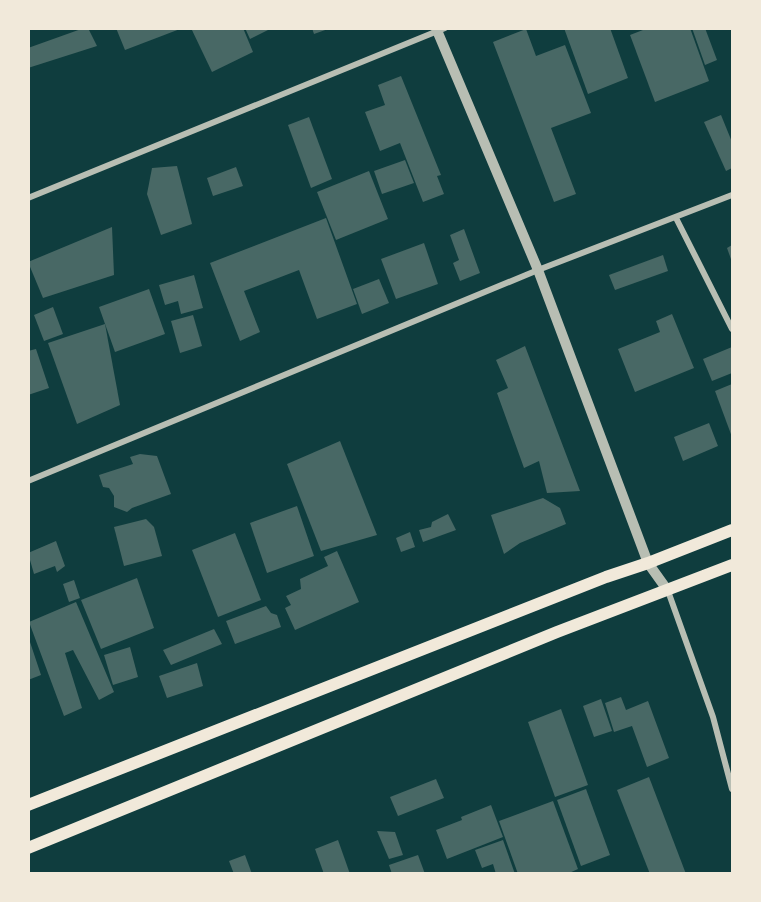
<svg xmlns="http://www.w3.org/2000/svg" width="761" height="902" font-family="'Playfair Display',serif">
  <style>
    .building { fill: #486865 }
    .lines { fill: none; stroke-linecap: round; stroke-linejoin: round }
    .minor { stroke: #b8beb3; stroke-width: 6 }
    .tertiary { stroke: #b8beb3; stroke-width: 10 }
    .secondary { stroke: #f1e9da; stroke-width: 12 }
  </style>
  <rect width="100%" height="100%" fill="#0f3d3e"/>
  <!-- building -->
  <g class="building">
    <polygon points="84,28 88,28 97,46 28,68 28,48"/>
    <polygon points="116,28 180,28 180,29 125,50"/>
    <polygon points="191,28 243,28 253,52 212,72"/>
    <polygon points="245,28 272,28 250,39"/>
    <polygon points="312,28 328,28 328,29 314,34"/>
    <polygon points="564,28 610,28 628,78 588,94"/>
    <polygon points="648,28 690,28 709,81 655,102 630,35"/>
    <polygon points="692,28 705,28 717,60 705,65"/>
    <polygon points="526,29 536,56 565,45 591,113 551,128 576,194 554,202 493,42"/>
    <polygon points="401,76 441,175 437,176 444,194 423,202 400,143 380,151 365,112 385,105 378,85"/>
    <polygon points="721,115 732,142 732,168 726,171 704,122"/>
    <polygon points="309,117 332,179 311,188 288,125"/>
    <polygon points="405,160 414,183 382,194 374,171"/>
    <polygon points="177,166 192,224 161,235 147,194 152,168"/>
    <polygon points="236,167 243,186 213,196 207,178"/>
    <polygon points="369,171 388,219 336,240 317,192"/>
    <polygon points="326,218 357,304 317,319 299,270 244,291 260,332 240,341 210,263"/>
    <polygon points="112,227 114,275 43,298 28,262"/>
    <polygon points="464,229 480,273 460,281 453,263 459,260 450,235"/>
    <polygon points="424,243 438,284 396,299 381,259"/>
    <polygon points="732,245 732,262 727,248"/>
    <polygon points="663,255 668,271 615,290 609,275"/>
    <polygon points="194,275 203,308 181,314 178,301 165,305 159,285"/>
    <polygon points="379,279 389,303 362,314 353,289"/>
    <polygon points="149,289 165,334 115,352 99,307"/>
    <polygon points="53,307 63,334 44,341 34,315"/>
    <polygon points="672,314 694,368 635,392 618,349 660,332 656,321"/>
    <polygon points="193,315 202,346 180,353 171,321"/>
    <polygon points="105,324 120,405 77,424 48,343"/>
    <polygon points="525,346 580,491 547,493 539,461 524,468 497,393 508,388 496,360"/>
    <polygon points="732,347 732,373 712,381 703,359"/>
    <polygon points="36,349 49,388 28,395 28,351"/>
    <polygon points="732,384 732,437 715,391"/>
    <polygon points="709,423 718,446 683,461 674,437"/>
    <polygon points="340,441 377,535 321,551 287,464"/>
    <polygon points="140,454 157,456 171,494 132,508 127,512 114,507 114,496 109,488 103,487 99,475 133,464 130,457"/>
    <polygon points="543,498 560,508 566,524 520,543 504,554 491,515"/>
    <polygon points="297,506 314,556 267,573 250,523"/>
    <polygon points="448,514 456,530 423,542 419,530 431,527 432,522"/>
    <polygon points="146,519 154,527 162,556 124,566 114,527"/>
    <polygon points="410,532 415,547 401,552 396,538"/>
    <polygon points="235,533 261,600 218,617 192,550"/>
    <polygon points="56,541 65,566 57,572 55,566 34,574 28,553"/>
    <polygon points="337,551 359,602 295,630 285,608 291,605 286,596 301,589 300,579 328,566 324,557"/>
    <polygon points="137,578 154,628 101,649 81,600"/>
    <polygon points="74,580 80,598 69,602 63,584"/>
    <polygon points="76,602 114,692 99,700 73,650 65,653 82,708 64,716 29,622"/>
    <polygon points="266,606 271,613 277,615 281,627 235,644 226,621"/>
    <polygon points="214,629 222,644 171,665 163,650"/>
    <polygon points="28,636 41,675 28,680"/>
    <polygon points="130,647 138,677 113,685 104,655"/>
    <polygon points="197,663 203,686 167,698 159,676"/>
    <polygon points="621,697 626,710 648,701 669,758 647,767 632,726 614,732 605,703"/>
    <polygon points="601,699 612,731 594,737 583,706"/>
    <polygon points="561,709 588,785 555,797 528,722"/>
    <polygon points="649,777 686,874 650,874 617,790"/>
    <polygon points="436,779 444,798 398,816 390,797"/>
    <polygon points="586,789 610,855 581,866 557,800"/>
    <polygon points="553,801 578,869 567,874 518,874 499,821"/>
    <polygon points="491,805 503,837 447,859 436,830 462,820 461,817"/>
    <polygon points="377,831 395,832 403,855 389,859"/>
    <polygon points="338,840 350,874 324,874 315,849"/>
    <polygon points="503,840 515,874 496,874 493,864 482,868 475,850"/>
    <polygon points="245,855 252,874 234,874 229,861"/>
    <polygon points="418,855 425,874 392,874 389,865"/>
  </g>
  <g class="lines">
    <!-- minor -->
    <g class="minor">
      <polyline points="28,198 445,28"/>
      <polyline points="676,218 732,329"/>
      <polyline points="28,481 538,270 732,195"/>
      <polyline points="668,591 713,717 732,789"/>
    </g>
    <!-- tertiary -->
    <polyline class="tertiary" points="436,28 538,270 648,563 668,591"/>
    <!-- secondary -->
    <g class="secondary">
      <polyline points="28,805 606,577 648,563 732,530"/>
      <polyline points="28,848 557,632 732,565"/>
    </g>
  </g>
  <!-- border -->
  <rect width="761" height="902" fill="none" stroke="#f1e9da" stroke-width="60"/>
</svg>
